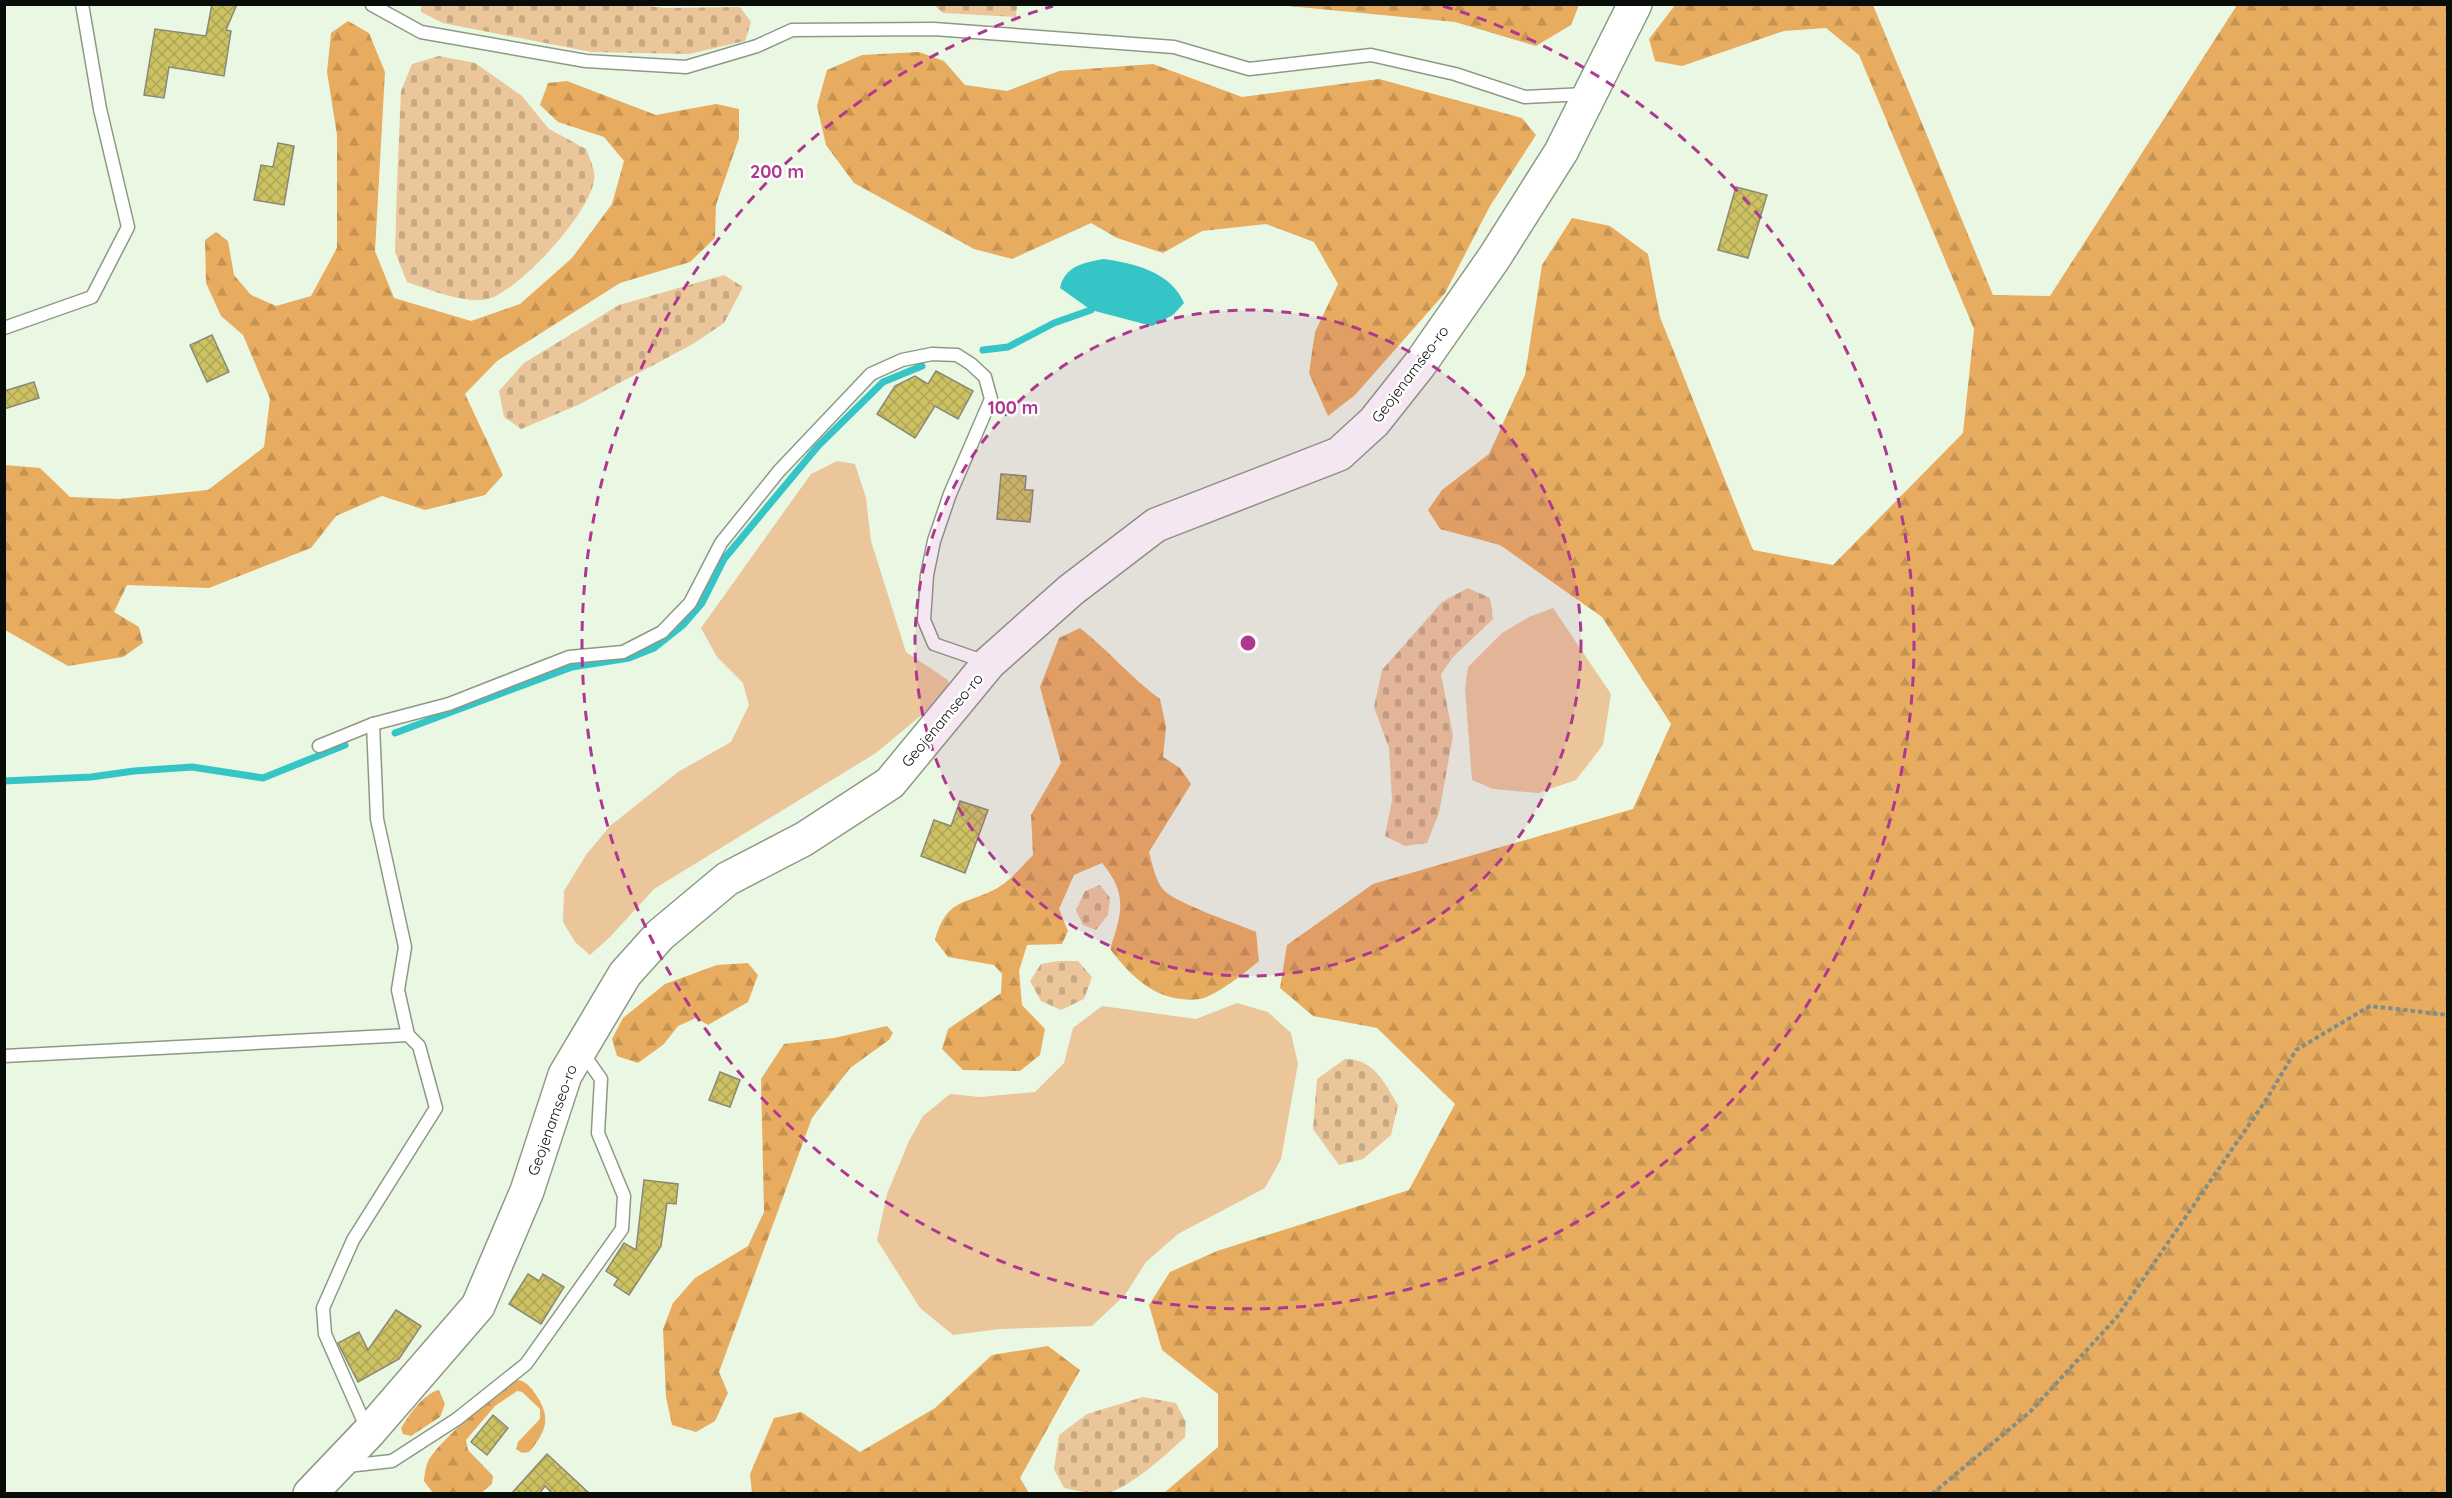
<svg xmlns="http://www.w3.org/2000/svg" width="2452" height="1498" font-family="Quicksand,sans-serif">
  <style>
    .green { fill: #eac69a }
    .forest { fill: url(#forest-firs) }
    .cemetery { fill: url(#cemetery-stones) }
    .water { fill: #35c5c6 }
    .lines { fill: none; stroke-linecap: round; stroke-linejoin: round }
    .stream { stroke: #35c5c6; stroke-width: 7 }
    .building { fill: url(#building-cross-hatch); stroke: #8b8974; stroke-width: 1.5 }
    .lane-casing { stroke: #8d9986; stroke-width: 15 }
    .primary-casing { stroke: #8d9986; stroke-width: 36 }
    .path { stroke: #848e80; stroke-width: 4; stroke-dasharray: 4.5 3; stroke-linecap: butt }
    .lane { stroke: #fff; stroke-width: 12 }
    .primary { stroke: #fff; stroke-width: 33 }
    .ring { fill: none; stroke: #ae388f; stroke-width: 3; stroke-dasharray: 10 8 }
    .labels { text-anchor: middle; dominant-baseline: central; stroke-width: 5; stroke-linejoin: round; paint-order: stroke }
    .street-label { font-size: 15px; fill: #090d07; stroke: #fff }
    .centre { fill: #ae388f; stroke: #fff; stroke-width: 3 }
    .ring-label { font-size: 18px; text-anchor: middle; font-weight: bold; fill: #ae388f; stroke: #fff; stroke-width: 5; stroke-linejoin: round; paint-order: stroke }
  </style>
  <defs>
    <pattern id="forest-firs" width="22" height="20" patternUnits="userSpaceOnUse" patternTransform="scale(1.5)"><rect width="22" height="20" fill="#e7ac60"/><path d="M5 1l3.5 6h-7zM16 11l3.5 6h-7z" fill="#c59352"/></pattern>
    <pattern id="cemetery-stones" width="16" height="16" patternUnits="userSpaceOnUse" patternTransform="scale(1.5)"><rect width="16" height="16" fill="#eac69a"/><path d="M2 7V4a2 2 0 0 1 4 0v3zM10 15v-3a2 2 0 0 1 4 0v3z" fill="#c7a983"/></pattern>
    <pattern id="building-cross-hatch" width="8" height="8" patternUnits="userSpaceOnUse" patternTransform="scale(1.5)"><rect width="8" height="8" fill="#ccc264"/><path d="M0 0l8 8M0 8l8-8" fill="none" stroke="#aea655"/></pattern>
  </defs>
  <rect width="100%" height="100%" fill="#eaf8e3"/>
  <!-- green -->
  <g class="green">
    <polygon points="837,461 855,464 866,498 871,541 906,652 948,680 949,692 876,753 654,889 610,937 590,955 575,942 563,922 564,891 586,855 610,826 678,772 731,742 749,705 743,683 717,657 701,628 811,474"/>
    <polygon points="1553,608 1611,694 1603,745 1576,780 1538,793 1493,789 1472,780 1465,689 1468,667 1502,633 1529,617"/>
    <polygon points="1237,1003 1268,1012 1291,1033 1298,1064 1281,1159 1265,1188 1178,1234 1146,1262 1125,1295 1092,1326 1000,1329 953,1335 920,1308 877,1240 887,1194 909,1141 923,1116 950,1094 980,1097 1035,1092 1064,1063 1073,1028 1102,1006 1196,1019"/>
  </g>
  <!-- forest -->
  <g class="forest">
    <polygon points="1676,4 1873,5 1993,295 2050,296 2237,5 2447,5 2447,1493 1164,1493 1218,1447 1218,1394 1162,1350 1149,1305 1170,1272 1217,1251 1409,1190 1455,1104 1377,1028 1313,1016 1280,988 1287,945 1373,884 1633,809 1671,724 1602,617 1500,545 1440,529 1428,510 1442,490 1489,454 1525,375 1542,265 1572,218 1610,226 1648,254 1660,317 1753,550 1833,565 1963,433 1974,329 1859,55 1826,28 1784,31 1682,66 1655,61 1649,39"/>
    <polygon points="1278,5 1579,5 1571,25 1536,46 1455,22"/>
    <polygon points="348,21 369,33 385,72 375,251 394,298 471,321 520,304 572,258 612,204 624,161 604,137 558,122 540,105 548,83 567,81 656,115 716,104 739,109 739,138 716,205 715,238 690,262 620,283 497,361 465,394 503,475 485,495 425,510 382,496 336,516 311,548 209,588 127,585 114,612 139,627 143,643 123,657 68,666 5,630 5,465 40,468 70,497 119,499 208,490 264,447 270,399 243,335 221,316 206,283 205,240 216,232 228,241 234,275 251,295 276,306 311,296 337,248 337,135 327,72 331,33"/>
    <polygon points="919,52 944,61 965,85 1007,91 1059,71 1153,64 1242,97 1379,79 1522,118 1536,135 1490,206 1445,293 1355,395 1328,416 1309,373 1315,332 1338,284 1314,242 1266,224 1202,231 1163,253 1117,238 1091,223 1012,259 974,249 854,183 826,145 817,106 827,70 862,55"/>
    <path d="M1080,628C1108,650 1131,678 1160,699L1166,727L1163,757L1180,768L1191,784L1149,852C1152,863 1155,879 1162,888C1171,902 1236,923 1256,932L1259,961C1246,972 1216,996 1200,999C1159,1004 1133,979 1110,949C1122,913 1128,894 1102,863L1074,875L1059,909L1068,931L1062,944L1027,945L1019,971L1022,1005L1045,1029L1040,1055L1020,1071L963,1070L942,1049L948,1029L1001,993L1002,974L994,965L948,957L935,940C948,895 967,906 999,887C1011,880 1023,865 1033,855L1031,815L1061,763L1040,687L1059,638Z"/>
    <polygon points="748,963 758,975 748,1002 708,1025 696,1018 678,1026 664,1044 638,1063 617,1056 612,1039 623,1018 665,984 717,965"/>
    <polygon points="887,1026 893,1033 889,1040 850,1068 812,1118 719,1372 728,1393 715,1421 696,1432 672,1425 666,1397 663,1329 673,1303 695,1278 748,1246 764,1212 761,1079 784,1044 834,1038"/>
    <polygon points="1048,1346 1080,1370 1020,1478 1029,1493 752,1493 750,1474 774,1418 801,1412 860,1452 935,1408 992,1355"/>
    <path d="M518,1380C528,1382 532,1389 538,1398C552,1420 544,1434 529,1452L522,1453L516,1449L518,1442L540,1419V1409L522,1392L517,1391L495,1406L466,1440L468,1450L493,1476L492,1484L481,1493H433L424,1481C425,1472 426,1462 432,1455C447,1435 496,1391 518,1380Z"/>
    <path d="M439,1390L445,1404L440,1417L411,1436L403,1434L401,1428C409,1415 424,1393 439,1390Z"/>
  </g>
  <!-- cemetery -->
  <g class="cemetery">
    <polygon points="421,4 629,4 665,8 740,7 751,22 745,41 689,54 591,52 443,23 421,12"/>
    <polygon points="934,5 1017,5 1016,17 943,13"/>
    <path d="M439,56L475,63L522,96L549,129L586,149C589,157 596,171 594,180C590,213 522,287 491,298C469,306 428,289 407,282L395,252L397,185L401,91L412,64Z"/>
    <polygon points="724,275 743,287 724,323 693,344 578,405 521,429 504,417 499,391 524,363 619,305"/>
    <polygon points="1468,588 1490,598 1493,619 1453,657 1441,674 1453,736 1439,813 1427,843 1405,846 1385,836 1392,800 1389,748 1374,707 1382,670 1442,602"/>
    <polygon points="1100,885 1110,898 1108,915 1096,930 1083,925 1076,910 1085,891"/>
    <polygon points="1058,961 1078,961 1092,977 1084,999 1061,1010 1041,1001 1030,981 1041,964"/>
    <path d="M1345,1059C1374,1059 1384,1082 1398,1105L1391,1135L1363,1159L1339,1165L1313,1129L1317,1079Z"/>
    <path d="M1143,1397L1176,1403L1186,1422L1185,1437C1167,1454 1130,1488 1105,1494C1092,1496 1077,1490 1064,1488L1054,1469L1059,1435L1087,1414Z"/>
  </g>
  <!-- water -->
  <path class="water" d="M1103,259C1134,263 1171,272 1184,303L1173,315L1152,326L1091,310L1060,288C1065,266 1083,263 1103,259Z"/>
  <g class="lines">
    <!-- stream -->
    <g class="stream">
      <polyline points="983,350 1008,347 1054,323 1091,310"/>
      <polyline points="395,733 572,667 629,658 654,648 683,625 702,603 724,559 818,446 883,382 922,366"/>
      <polyline points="4,781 91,777 134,771 192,767 263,778 345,745"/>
    </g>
  </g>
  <!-- building -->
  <g class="building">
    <polygon points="212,4 237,4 226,30 231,31 224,76 169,67 164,98 144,95 155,29 206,36"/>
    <polygon points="278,143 294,146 284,205 254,200 261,165 273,167"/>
    <polygon points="1736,187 1767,195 1748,258 1718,250"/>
    <polygon points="212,335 229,372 207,382 190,345"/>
    <polygon points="936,371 973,391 958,419 935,406 915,438 877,414 895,386 915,376 928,384"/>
    <polygon points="34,382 39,398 4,409 4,391"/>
    <polygon points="1001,474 1026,476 1025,490 1033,490 1030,522 997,519"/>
    <polygon points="960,801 988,810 965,873 921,856 934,820 951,826"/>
    <polygon points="720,1072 740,1080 730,1107 709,1100"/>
    <polygon points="644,1180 678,1184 676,1204 667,1203 661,1246 629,1295 614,1285 618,1279 606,1271 624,1243 636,1250"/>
    <polygon points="528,1274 539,1281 543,1274 564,1287 541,1324 509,1304"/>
    <polygon points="396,1310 421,1326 399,1359 358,1382 338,1343 359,1332 368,1350"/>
    <polygon points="493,1415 508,1428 487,1455 471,1442"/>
    <polygon points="547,1454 590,1494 553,1494 545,1486 539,1494 511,1494"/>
  </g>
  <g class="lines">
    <defs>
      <g id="lane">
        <polyline points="372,5 421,32 586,61 686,67 757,46 792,30 934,29 1174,47 1249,69 1371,55 1455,74 1525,97 1585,94"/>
        <polyline points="4,328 92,297 128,227 100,109 82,4"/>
        <polyline points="319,746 373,724 449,704 569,657 623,652 662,632 690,603 721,543 779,471 871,374 902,360 932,354 957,355 971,364 985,377 991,399 950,494 934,541 927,575 924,620 934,644 986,662"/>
        <polyline points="4,1056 408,1035"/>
        <polyline points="367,1429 325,1334 323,1308 353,1240 436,1108 419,1046 408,1035 398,990 405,947 377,819 373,724"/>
        <polyline points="347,1466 392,1461 457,1419 526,1364 622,1229 624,1196 598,1133 601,1079 582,1052"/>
      </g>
      <polyline id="primary" points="310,1494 369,1432 478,1306 527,1191 565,1075 625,974 660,935 727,879 804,839 890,783 989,663 1071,590 1156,525 1339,454 1374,422 1420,364 1494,258 1561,152 1635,4"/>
    </defs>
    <!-- lane casing -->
    <use href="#lane" class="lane-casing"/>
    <!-- primary casing -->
    <use href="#primary" class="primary-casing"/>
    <!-- path -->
    <polyline class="path" points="1932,1494 2030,1412 2117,1317 2266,1100 2296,1050 2370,1006 2448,1015"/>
    <!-- lane -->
    <use href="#lane" class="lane"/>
    <!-- primary -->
    <use href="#primary" class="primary"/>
  </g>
  <!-- distance rings -->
  <circle cx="1248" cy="643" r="333" fill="#ae388f" fill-opacity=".12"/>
  <g class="ring">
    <circle cx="1248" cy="643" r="333"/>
    <path d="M1443 6A666 666 0 1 1 1053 6"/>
  </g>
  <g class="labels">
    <!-- street labels -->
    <g class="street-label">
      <text transform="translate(1410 374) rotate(-53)">Geojenamseo-ro</text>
      <text transform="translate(942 720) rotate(-50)">Geojenamseo-ro</text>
      <text transform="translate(552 1120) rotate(-70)">Geojenamseo-ro</text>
    </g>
  </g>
  <circle cx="1248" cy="643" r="9" class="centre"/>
  <g class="ring-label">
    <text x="777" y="178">200 m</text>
    <text x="1013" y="414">100 m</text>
  </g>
  <!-- border -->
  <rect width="2452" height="1498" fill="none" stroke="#090d07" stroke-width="12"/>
</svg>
